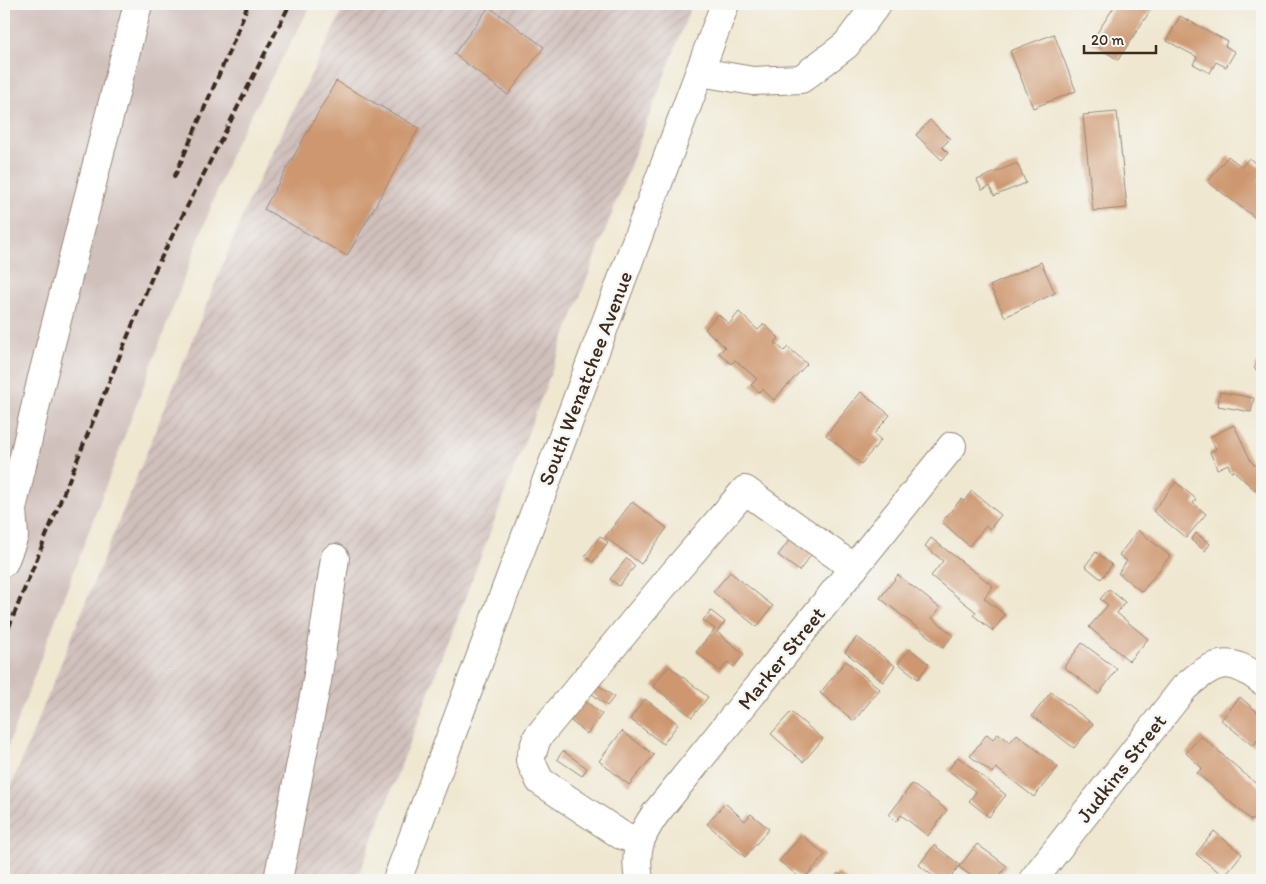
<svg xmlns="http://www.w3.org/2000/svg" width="1266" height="884" font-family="Itim,sans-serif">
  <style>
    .industrial { fill: url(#industrial-furrows) }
    .railway { fill: #d0c0bc }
    .building { fill: #ce9770 }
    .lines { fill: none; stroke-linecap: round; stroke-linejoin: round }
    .minor-casing { stroke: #958877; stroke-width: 30 }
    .major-casing { stroke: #958877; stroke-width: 30 }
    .minor { stroke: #fff; stroke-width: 28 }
    .major { stroke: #fff; stroke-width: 28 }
    .rail { stroke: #3b2a1e; stroke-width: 4; stroke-dasharray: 8 4; stroke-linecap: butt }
    .labels { text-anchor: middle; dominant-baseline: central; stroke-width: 5; stroke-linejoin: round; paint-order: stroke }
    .street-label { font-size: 21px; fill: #3b2a1e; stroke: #f6f6f2 }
  </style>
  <defs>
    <pattern id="industrial-furrows" width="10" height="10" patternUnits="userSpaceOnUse" patternTransform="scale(1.25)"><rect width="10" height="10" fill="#d0c0bc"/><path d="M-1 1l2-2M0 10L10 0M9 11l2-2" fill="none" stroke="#b4a5a1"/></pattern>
  </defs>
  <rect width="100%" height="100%" fill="#f6f6f2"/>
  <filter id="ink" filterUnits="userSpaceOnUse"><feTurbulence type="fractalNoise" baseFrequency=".02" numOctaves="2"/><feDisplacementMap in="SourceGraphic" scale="10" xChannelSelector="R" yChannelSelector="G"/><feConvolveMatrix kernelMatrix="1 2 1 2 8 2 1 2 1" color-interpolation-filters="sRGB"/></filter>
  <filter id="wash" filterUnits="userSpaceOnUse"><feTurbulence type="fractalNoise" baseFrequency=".0096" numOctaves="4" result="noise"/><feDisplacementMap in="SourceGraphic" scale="20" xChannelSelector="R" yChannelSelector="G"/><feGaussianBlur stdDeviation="1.12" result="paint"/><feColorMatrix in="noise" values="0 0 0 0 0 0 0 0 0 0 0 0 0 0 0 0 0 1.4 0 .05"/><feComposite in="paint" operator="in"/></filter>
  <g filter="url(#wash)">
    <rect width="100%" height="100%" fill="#efe7d0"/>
    <!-- industrial -->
    <polygon class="industrial" points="346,4 692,4 357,880 4,880 4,804 249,200"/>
    <!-- railway -->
    <polygon class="railway" points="4,4 312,4 234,146 4,756"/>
    <g id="blocks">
      <!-- building -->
      <g class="building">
        <polygon points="1116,4 1146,4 1152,8 1118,60 1091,42"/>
        <polygon points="489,7 544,47 508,95 454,54"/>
        <polygon points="1180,16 1227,41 1225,46 1235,52 1226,67 1216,62 1210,73 1193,64 1197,57 1167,41"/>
        <polygon points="1054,34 1076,91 1033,108 1010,51"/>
        <polygon points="336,81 419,128 347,256 264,209"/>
        <polygon points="1117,112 1127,208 1093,211 1083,115"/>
        <polygon points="930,120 950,139 942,147 948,153 942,160 916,135"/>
        <polygon points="1228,156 1242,167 1249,158 1262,169 1262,176 1259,180 1262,183 1262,223 1208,182"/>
        <polygon points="1017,163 1026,183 994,196 990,186 982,190 977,180"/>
        <polygon points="1041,262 1055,293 1005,317 990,286"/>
        <polygon points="739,312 758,330 764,324 779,338 775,343 784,351 788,347 807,364 774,400 762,389 759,392 751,385 757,379 735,360 731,364 719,353 725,347 705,329 718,314 729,324"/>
        <polygon points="1262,358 1262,375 1254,368"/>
        <polygon points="861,392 890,415 874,434 881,440 861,464 826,435"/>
        <polygon points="1220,392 1254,398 1251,412 1218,406"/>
        <polygon points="1234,425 1252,463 1262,469 1262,480 1255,490 1234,471 1231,472 1228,464 1217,469 1210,452 1216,449 1210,437"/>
        <polygon points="1176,482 1196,499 1193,503 1206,514 1186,538 1153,511"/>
        <polygon points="972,491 1001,515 990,529 986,526 969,546 942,522 961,499 964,501"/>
        <polygon points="632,502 667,528 641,564 605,537"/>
        <polygon points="1138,530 1170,556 1142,592 1118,573 1127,561 1119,555"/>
        <polygon points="1196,533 1210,544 1205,551 1191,540"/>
        <polygon points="600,536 608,542 593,562 585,556"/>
        <polygon points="791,538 812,554 799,571 778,555"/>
        <polygon points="931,538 993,586 984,598 1005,615 993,631 973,615 976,612 931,576 943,561 925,546"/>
        <polygon points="1096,552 1112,565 1101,579 1085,566"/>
        <polygon points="627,558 635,566 619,586 610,579"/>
        <polygon points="730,572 773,606 757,627 713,592"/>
        <polygon points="898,575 940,608 932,618 953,635 943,648 880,598"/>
        <polygon points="1109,589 1125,602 1117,613 1148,639 1129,661 1089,627 1108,605 1100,599"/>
        <polygon points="711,611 725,622 717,632 744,654 734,667 728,662 720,671 696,652 715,629 703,620"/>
        <polygon points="857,637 895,666 883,682 845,652"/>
        <polygon points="1082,643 1117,669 1099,694 1064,667"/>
        <polygon points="910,649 929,664 918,679 898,663"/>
        <polygon points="846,661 880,689 854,721 820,693"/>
        <polygon points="669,666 708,697 692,717 653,686"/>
        <polygon points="598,685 614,697 607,706 591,693"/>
        <polygon points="1051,692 1093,724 1074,748 1032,716"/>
        <polygon points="1240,697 1262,716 1262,734 1253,746 1221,720"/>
        <polygon points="581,698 602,714 587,734 566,717"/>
        <polygon points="645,699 678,724 663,744 630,719"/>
        <polygon points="791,712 823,739 803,762 771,734"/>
        <polygon points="622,731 654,755 629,785 599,761"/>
        <polygon points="998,733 1010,742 1017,734 1058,767 1034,797 996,768 992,773 970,756 987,734 993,739"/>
        <polygon points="1201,736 1262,789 1262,809 1252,821 1197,773 1202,768 1186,753"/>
        <polygon points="563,751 587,768 582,776 557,759"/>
        <polygon points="958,757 1006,795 989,817 969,801 976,792 948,770"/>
        <polygon points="912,784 947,810 928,836 901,815 896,822 889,815"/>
        <polygon points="725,803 745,821 751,814 769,829 745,857 707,824"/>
        <polygon points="1214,831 1242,854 1224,876 1196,854"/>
        <polygon points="802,835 825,855 803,880 779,861"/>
        <polygon points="977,844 1007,866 996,880 977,880 959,867"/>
        <polygon points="934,845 960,865 948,880 938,880 919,865"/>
        <polygon points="838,873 847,880 831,880"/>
      </g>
    </g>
  </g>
  <g filter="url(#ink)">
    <use href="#blocks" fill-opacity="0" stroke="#958877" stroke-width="1"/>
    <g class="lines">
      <defs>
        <g id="minor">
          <polyline points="700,72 753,81 801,79 846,45 877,4"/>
          <polyline points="4,562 14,536 12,509 41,382 138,4"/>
          <polyline points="640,841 621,835 540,781 530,760 537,738 669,579 745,490 854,568"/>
          <polyline points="278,880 317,681 335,558"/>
          <path d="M639,880C634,851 639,837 656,813L952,446"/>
          <path d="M1033,880L1184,688C1214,661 1229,655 1262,681"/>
        </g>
        <polyline id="major" points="397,880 725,4"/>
      </defs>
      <!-- minor casing -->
      <use href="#minor" class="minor-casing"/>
      <!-- major casing -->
      <use href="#major" class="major-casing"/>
      <!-- minor -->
      <use href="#minor" class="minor"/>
      <!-- major -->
      <use href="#major" class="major"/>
      <!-- rail -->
      <g class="rail">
        <polyline points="174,178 234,40 248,4"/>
        <polyline points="4,639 154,272 290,4"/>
      </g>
    </g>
  </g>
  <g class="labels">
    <!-- street labels -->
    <g class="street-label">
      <text transform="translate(585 378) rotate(-69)">South Wenatchee Avenue</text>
      <text transform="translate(781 658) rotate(-51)">Marker Street</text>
      <text transform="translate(1121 768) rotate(-52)">Judkins Street</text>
    </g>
  </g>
  <!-- margin -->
  <rect width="1266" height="884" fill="none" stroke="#f6f6f2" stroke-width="20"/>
  <!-- scale -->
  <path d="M1084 45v8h72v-8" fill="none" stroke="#3b2a1e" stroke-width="2.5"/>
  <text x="1091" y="45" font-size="15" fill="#3b2a1e" stroke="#f6f6f2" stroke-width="4" paint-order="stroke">20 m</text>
</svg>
